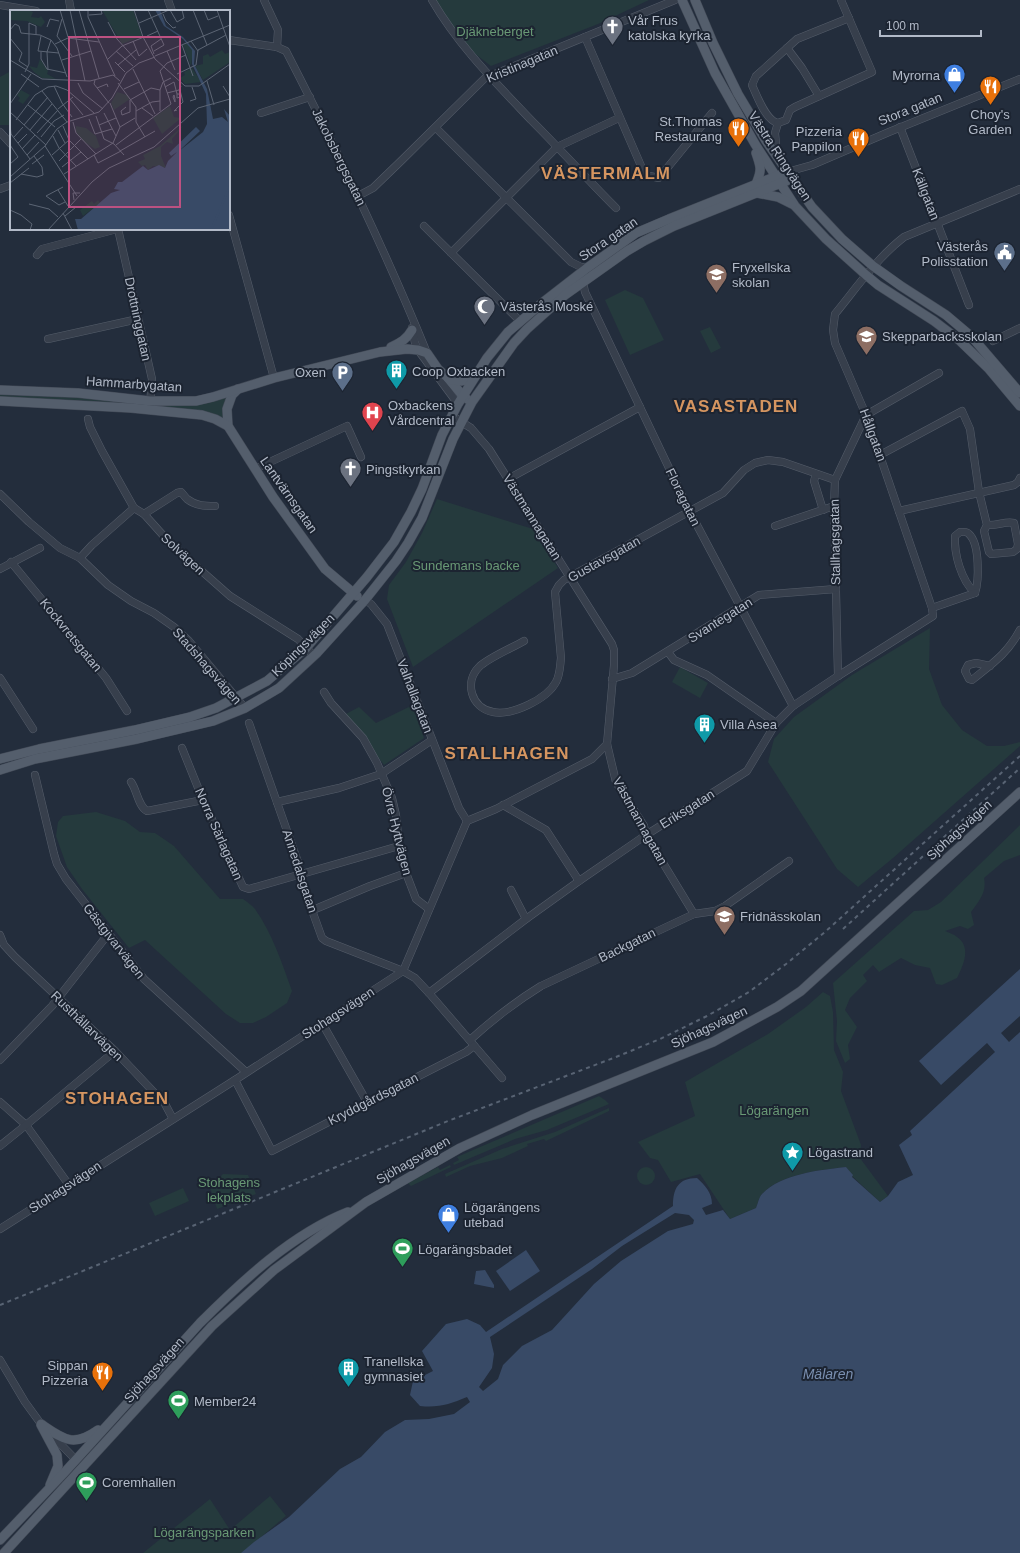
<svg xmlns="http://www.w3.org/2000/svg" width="1020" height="1553" font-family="Helvetica,sans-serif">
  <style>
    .green { fill: #253a3d }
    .water { fill: #384a66; fill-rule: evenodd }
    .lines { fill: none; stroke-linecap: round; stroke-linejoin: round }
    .minor-casing { stroke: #555d6a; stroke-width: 8 }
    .major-casing { stroke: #404855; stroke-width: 10 }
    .minor { stroke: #373f4c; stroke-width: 7 }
    .major { stroke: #545e6c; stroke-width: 9 }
    .rail { stroke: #586373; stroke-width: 2; stroke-dasharray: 4 4; stroke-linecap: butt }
    .labels { text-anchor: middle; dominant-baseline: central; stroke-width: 4; stroke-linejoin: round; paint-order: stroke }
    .poi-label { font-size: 13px; fill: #b2bac8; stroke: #1c2431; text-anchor: start }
    .park-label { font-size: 13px; fill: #699975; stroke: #1c2431 }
    .street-label { font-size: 13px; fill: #b2bac8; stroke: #1c2431 }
    .water-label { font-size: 14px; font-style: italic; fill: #7a8fb0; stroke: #1c2431 }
    .district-label { font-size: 17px; font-weight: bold; letter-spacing: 1px; fill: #d59560; stroke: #1c2431 }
    .inset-river { fill: none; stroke: #384a66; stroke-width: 2 }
    .inset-road { fill: none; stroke: #5c6574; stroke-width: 1 }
    .view { fill: #bc5181; fill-opacity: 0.15; stroke: #bc5181; stroke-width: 2 }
    .inset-edge { fill: none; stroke: #b2bac8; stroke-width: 2 }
  </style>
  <rect width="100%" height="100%" fill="#232d3c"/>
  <!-- green -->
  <g class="green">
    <polygon points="435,0 649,0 598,24 491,66 474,53 444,16"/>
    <polygon points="11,71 11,125 0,125 0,77"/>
    <polygon points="625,290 643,298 664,340 630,355 605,300"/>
    <polygon points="710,327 721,348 711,353 700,331"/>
    <polygon points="0,395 77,397 140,405 76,400 0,398"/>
    <polygon points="228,397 223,422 159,406 190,405"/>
    <polygon points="437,499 533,529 558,568 413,667 387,599 389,585 406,562 422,533"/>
    <polygon points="930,628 929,669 942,705 962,730 987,746 1004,746 1020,742 1020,746 893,858 858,887 837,869 768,762 774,739 794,717 852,675"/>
    <polygon points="680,667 708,683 700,698 672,682"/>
    <polygon points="413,705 424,738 384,765 346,714 359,707 376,723"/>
    <path d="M96,812L125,821L140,832L155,833L174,846L220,899H243C247,902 252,905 255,909C272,933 282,963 292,991L287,1003L266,1017L253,1023H240L226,1014L145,940L129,948L82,889L67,867L56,836L58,822L63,816Z"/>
    <path d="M1020,825V855L1004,861L984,878C987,892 979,901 971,912L974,925L968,929L960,926L945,931C949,933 954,934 957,937C972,947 963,966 957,978L942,985L936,984L930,968L915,965L901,958L879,972L873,965L863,975L867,981L850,998L845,1010L857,1027L848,1045L850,1059L845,1063L836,1041L837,1021L833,983L914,911L928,910L941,902Z"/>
    <path d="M823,992L830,996L833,1012L834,1050L843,1072L841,1091L861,1145L860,1158L888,1196L880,1202L852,1176V1175L846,1167C819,1170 781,1174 762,1194C759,1197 758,1203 756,1208L730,1219L700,1174L671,1182L658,1160L650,1158L638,1142L695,1116L685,1082L768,1034L806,1007Z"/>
    <polygon points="599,1096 605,1100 609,1104 547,1130 515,1139 454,1165 453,1163 459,1160 457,1157 473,1150"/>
    <polygon points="609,1108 609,1111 546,1141 544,1139 527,1144 528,1146 502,1158 470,1166 446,1177 445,1174 502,1149 555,1132"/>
    <polygon points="450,1165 451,1167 411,1186 408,1183 438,1167 440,1170"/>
    <circle cx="646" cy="1176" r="9"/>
    <polygon points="223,1174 248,1175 256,1194 217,1209 210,1187"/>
    <polygon points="183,1188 189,1201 155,1216 149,1203"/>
    <polygon points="270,1496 286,1516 242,1553 143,1553 210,1499 230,1530"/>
  </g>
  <!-- water -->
  <g class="water">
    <path d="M1020,969V1016L1001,1033L1009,1042L1020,1032V1553H241L254,1542L289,1517L340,1469L361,1457L385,1432L405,1420L429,1419L454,1414L470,1402L467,1397C450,1404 439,1408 420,1406L410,1395L413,1381L433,1371L422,1351L446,1324L467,1319L480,1325L486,1332L673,1206C673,1189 678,1178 697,1178C705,1185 712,1193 712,1204L702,1208L706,1215L723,1210L730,1219L756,1208C758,1203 759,1197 762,1194C781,1174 819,1170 846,1167L853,1175L852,1177L880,1202L888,1196L898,1182L913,1175L899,1145L912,1135L910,1131L995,1052L987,1043L941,1085L919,1061ZM675,1213L689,1215L694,1220L693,1224L668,1231L621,1261L594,1284L552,1330L522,1346L503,1365L498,1379L483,1391L479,1387L492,1368L494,1354L490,1337L592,1269L622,1246Z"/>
    <polygon points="526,1250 540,1271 510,1291 496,1271"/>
    <polygon points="485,1270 494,1285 494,1288 474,1284 476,1271"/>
  </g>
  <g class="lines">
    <defs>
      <g id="minor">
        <polyline points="69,0 71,11"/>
        <polyline points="168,0 172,11"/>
        <polyline points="264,0 278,30 277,47"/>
        <path d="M432,0C458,45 495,82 531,120C560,149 587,179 616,208"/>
        <polyline points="0,5 36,11"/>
        <polyline points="585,37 645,175 659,178 712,113"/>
        <path d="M229,40L277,47L286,51C337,150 385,250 427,353"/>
        <polyline points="787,48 802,68 819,96"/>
        <polyline points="261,113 310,97"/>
        <polyline points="778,123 786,120 790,110 795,107 872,72 841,0"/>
        <path d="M778,123C766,121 757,96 752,85L756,76L797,39L849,18"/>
        <polyline points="900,127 969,305"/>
        <polyline points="436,128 571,262 581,267 587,268"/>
        <polyline points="0,132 11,144"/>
        <polyline points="777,156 775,133 778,123"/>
        <polyline points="787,172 812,165 889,132 1020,79"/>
        <polyline points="0,189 11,185"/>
        <polyline points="358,196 373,188 402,160 485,78 675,0"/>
        <polyline points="229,215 274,378"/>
        <polyline points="424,226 520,321"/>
        <polyline points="118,229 152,379 150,405"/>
        <polyline points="451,253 557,147 619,118"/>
        <polyline points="37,255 42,249 117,229"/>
        <polyline points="583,282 585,292 690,512 793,706"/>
        <polyline points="412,328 415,343 418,350 458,404"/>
        <polyline points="48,339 138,319"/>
        <polyline points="993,341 1020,328"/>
        <polyline points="452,416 471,428 489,449 612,644 614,650 614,665 607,744 616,782 644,826 646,835 694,914"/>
        <polyline points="88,419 90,427 102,451 134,508 144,514 170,543 230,596 298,639 314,656"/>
        <path d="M880,455L962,411L970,429L979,492L987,525C997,526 1005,521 1014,523L1018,544L1017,549L1013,552L991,554L989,552L984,531L987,525"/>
        <polyline points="255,469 347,426 361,457"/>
        <polyline points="816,474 814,481 823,510"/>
        <polyline points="508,479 640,407"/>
        <polyline points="0,494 29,522 60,548 80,558 108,585 131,601 154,613 174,627 189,641 245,708"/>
        <polyline points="899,511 1014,485 1018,482 1020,478"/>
        <path d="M144,514L177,493L181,492C183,494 185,497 187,499C196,506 205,506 215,506"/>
        <polyline points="775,526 834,506"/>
        <path d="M960,532C963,532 967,531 969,534C980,544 979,581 975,593C961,580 954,554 955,536Z"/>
        <polyline points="80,558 92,545 134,508"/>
        <polyline points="11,562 106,678 127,711"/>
        <polyline points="0,569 40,548"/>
        <polyline points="365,600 371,604 387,624 459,808 467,821"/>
        <polyline points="932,608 975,593"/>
        <path d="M524,641C512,648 488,658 479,667C464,682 471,708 493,712C512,716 547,699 556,682C560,675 560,666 561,658L555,592L559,585L564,580L723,493L744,470L755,463L768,460L783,462L835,480"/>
        <polyline points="668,652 674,660 707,675 776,723"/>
        <path d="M990,666L976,663L968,665L965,671L969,679L972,680C993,663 1007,654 1020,630"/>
        <polyline points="838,676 834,506 835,480 866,415 939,373"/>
        <polyline points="0,678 33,729"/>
        <polyline points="612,679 632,673 759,595 836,589"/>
        <polyline points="324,692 331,703 363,738 377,763 392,798 396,815 399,846 406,873 416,899 429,909"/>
        <polyline points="249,723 298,862 299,874 322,938 326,941 403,971 415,978 429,993 502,1078"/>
        <polyline points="182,748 203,800 243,887 249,889 399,846"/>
        <polyline points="35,775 54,854 57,864 66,879 144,979 246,1072"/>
        <path d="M131,782C137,790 138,806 147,811L203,800"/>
        <polyline points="277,802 339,788 381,774 432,740"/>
        <polyline points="503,805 546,830 579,881"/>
        <polyline points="511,890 526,919"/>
        <polyline points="313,910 370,886 406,873"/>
        <polyline points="0,935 4,945 15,957 115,1051 165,1104 173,1119"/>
        <path d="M429,993L526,919L579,881L646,835L747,771L776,723L793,706L838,676L933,616L932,608L866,415L835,343L833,330L835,314C857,287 877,258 904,237L1020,189"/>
        <polyline points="322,1023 367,1102"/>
        <path d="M470,1040C492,1020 515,1002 541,986L694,914L715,911L725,906L789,861"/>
        <polyline points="0,1060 52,1006 109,933"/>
        <polyline points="235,1080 272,1151 466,1052 474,1046"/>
        <polyline points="0,1102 26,1125 69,1185"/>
        <polyline points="0,1146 26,1125 115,1051"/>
        <polyline points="0,1229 235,1080 403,971 467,821 496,809 592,759 607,744"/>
        <polyline points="0,1360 25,1402 41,1424 76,1460"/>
      </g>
      <g id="major">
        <polyline points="682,0 715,73 755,144 795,206 826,239 866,275 878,285 934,321 959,340 989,369 1020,406"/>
        <polyline points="695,0 713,43 738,94 766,141 812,207 842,239 873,266 901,286 946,315 972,337 1020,393"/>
        <path d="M756,153C761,167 762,170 756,184"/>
        <polyline points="757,193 778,197 792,204"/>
        <path d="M391,347C400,343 407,339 412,330"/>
        <polyline points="448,378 463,396 467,399"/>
        <polyline points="238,389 232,395 227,409 228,426 273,497 325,569 357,596"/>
        <polyline points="0,390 78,393 150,401 196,401 213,397 274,378 380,352 407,349 418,350 427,353 438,369 448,378 452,380 461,381 466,380 476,373"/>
        <polyline points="0,401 131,408 202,415 215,419 228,426"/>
        <polyline points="0,759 39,749 135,730 190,717 216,708 267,681 306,648 367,577 394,542 411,512 422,489 442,435 458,404 487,358 508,332 542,303 587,268 636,233 669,219 787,172"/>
        <polyline points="0,770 35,759 137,739 213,721 245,708 279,688 317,653 365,600 396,561 408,543 422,518 453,439 472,402 514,343 527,329 565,295 627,251 644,241 674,226 791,179"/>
        <path d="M41,1424C63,1439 73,1448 98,1430"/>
        <polyline points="41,1425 57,1455 58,1466 50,1485"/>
        <path d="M0,1540L63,1474L200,1323C242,1281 292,1234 348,1212"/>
        <polyline points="4,1553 212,1326 274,1270 366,1202 460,1148 532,1115 713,1042 777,1007 801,991 1020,792"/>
      </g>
    </defs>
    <!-- minor casing -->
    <use href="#minor" class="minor-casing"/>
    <!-- major casing -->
    <use href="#major" class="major-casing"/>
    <!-- minor -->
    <use href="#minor" class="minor"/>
    <!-- major -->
    <use href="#major" class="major"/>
    <!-- rail -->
    <g class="rail">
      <polyline points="843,929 1020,768"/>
      <polyline points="0,1305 448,1121 616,1057 660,1039 707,1016 749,992 786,964 825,932 1020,756"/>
    </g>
  </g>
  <!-- icons -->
  <defs>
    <symbol id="church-pin" viewBox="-11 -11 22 30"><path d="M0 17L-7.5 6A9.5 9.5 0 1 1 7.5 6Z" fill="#6b7280" stroke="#1c2431"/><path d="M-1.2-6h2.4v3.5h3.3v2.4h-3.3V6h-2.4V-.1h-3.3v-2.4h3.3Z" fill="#fff"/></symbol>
    <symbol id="shop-pin" viewBox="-11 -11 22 30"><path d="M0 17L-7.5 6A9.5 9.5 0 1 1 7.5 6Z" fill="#3f7fe0" stroke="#1c2431"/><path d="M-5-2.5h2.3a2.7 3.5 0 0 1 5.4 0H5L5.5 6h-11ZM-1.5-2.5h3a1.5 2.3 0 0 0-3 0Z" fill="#fff"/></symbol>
    <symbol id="restaurant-pin" viewBox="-11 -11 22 30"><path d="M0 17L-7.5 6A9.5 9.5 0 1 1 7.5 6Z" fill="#e8710a" stroke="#1c2431"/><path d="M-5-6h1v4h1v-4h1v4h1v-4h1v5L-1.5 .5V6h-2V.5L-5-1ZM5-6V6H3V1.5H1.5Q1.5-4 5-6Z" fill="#fff"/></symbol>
    <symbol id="civic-pin" viewBox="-11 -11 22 30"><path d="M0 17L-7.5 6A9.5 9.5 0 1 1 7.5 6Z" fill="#5c6f8a" stroke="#1c2431"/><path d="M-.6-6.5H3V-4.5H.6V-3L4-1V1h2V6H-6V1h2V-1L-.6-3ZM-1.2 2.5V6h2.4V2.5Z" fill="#fff"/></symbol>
    <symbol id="school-pin" viewBox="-11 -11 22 30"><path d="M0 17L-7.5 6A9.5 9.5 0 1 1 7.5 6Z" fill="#8d6e63" stroke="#1c2431"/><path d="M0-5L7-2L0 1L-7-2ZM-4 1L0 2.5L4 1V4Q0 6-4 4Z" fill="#fff"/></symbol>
    <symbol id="mosque-pin" viewBox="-11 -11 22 30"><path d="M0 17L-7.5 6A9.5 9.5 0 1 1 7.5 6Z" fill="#6b7280" stroke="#1c2431"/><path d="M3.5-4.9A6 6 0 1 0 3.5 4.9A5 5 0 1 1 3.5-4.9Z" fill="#fff"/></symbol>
    <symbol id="building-pin" viewBox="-11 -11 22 30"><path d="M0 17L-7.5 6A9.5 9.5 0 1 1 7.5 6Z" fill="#0f9aa8" stroke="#1c2431"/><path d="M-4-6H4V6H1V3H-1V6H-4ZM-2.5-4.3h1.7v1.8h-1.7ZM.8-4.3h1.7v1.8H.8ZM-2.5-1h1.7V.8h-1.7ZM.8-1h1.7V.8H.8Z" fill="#fff"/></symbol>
    <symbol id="parking-pin" viewBox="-11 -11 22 30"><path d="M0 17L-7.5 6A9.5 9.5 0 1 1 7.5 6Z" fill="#5c6f8a" stroke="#1c2431"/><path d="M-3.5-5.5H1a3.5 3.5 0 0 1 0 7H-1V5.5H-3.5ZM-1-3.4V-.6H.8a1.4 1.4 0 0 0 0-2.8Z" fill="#fff"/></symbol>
    <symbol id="hospital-pin" viewBox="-11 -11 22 30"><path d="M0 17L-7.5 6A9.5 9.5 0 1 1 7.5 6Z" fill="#e0444e" stroke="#1c2431"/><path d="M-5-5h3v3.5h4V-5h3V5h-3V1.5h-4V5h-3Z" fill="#fff"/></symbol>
    <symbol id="sight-pin" viewBox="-11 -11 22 30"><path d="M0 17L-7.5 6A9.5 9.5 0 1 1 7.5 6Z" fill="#0f9aa8" stroke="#1c2431"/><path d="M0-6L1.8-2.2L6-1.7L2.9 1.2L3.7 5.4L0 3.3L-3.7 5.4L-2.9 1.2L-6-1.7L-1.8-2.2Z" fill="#fff"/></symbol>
    <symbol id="stadium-pin" viewBox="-11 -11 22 30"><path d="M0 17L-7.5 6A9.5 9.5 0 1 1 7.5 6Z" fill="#2e9e5b" stroke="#1c2431"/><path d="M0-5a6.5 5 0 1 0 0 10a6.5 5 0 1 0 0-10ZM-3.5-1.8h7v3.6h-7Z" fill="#fff"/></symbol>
  </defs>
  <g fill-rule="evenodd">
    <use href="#church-pin" x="600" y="14" width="25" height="34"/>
    <use href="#shop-pin" x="942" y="62" width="25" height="34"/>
    <use href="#restaurant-pin" x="978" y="74" width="25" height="34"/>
    <use href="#restaurant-pin" x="726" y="116" width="25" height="34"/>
    <use href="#restaurant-pin" x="846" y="126" width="25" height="34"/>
    <use href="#civic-pin" x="992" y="240" width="25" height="34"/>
    <use href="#school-pin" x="704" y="262" width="25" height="34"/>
    <use href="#mosque-pin" x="472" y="294" width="25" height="34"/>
    <use href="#school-pin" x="854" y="324" width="25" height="34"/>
    <use href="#building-pin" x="384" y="358" width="25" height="34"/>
    <use href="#parking-pin" x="330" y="360" width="25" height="34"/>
    <use href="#hospital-pin" x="360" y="400" width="25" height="34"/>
    <use href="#church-pin" x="338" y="456" width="25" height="34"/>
    <use href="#building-pin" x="692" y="712" width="25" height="34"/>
    <use href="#school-pin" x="712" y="904" width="25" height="34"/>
    <use href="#sight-pin" x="780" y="1140" width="25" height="34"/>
    <use href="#shop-pin" x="436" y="1202" width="25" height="34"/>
    <use href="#stadium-pin" x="390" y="1236" width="25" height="34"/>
    <use href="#building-pin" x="336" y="1356" width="25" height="34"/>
    <use href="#restaurant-pin" x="90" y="1360" width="25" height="34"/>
    <use href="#stadium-pin" x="166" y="1388" width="25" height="34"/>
    <use href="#stadium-pin" x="74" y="1470" width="25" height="34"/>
  </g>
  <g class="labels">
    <!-- poi labels -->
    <g class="poi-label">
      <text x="628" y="20">Vår Frus<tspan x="628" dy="15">katolska kyrka</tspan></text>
      <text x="940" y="75" text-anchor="end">Myrorna</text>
      <text x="990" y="114" text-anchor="middle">Choy's<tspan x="990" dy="15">Garden</tspan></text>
      <text x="722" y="121" text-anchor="end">St.Thomas<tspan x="722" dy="15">Restaurang</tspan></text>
      <text x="842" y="131" text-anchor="end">Pizzeria<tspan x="842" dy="15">Pappilon</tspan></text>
      <text x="988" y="246" text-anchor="end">Västerås<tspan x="988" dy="15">Polisstation</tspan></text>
      <text x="732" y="267">Fryxellska<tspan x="732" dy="15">skolan</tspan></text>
      <text x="500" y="306">Västerås Moské</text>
      <text x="882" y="336">Skepparbacksskolan</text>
      <text x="412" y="371">Coop Oxbacken</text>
      <text x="326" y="372" text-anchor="end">Oxen</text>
      <text x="388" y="405">Oxbackens<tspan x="388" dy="15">Vårdcentral</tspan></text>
      <text x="366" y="469">Pingstkyrkan</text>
      <text x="720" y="724">Villa Asea</text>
      <text x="740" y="916">Fridnässkolan</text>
      <text x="808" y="1152">Lögastrand</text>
      <text x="464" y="1207">Lögarängens<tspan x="464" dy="15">utebad</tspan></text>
      <text x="418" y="1249">Lögarängsbadet</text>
      <text x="364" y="1361">Tranellska<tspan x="364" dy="15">gymnasiet</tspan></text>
      <text x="88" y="1365" text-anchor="end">Sippan<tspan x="88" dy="15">Pizzeria</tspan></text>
      <text x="194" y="1401">Member24</text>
      <text x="102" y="1482">Coremhallen</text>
    </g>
    <!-- park labels -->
    <g class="park-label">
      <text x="495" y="31">Djäkneberget</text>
      <text x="466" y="565">Sundemans backe</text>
      <text x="774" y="1110">Lögarängen</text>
      <text x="229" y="1182">Stohagens<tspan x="229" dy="15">lekplats</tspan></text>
      <text x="204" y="1532">Lögarängsparken</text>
    </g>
    <!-- street labels -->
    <g class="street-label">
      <text transform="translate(522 64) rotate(-23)">Kristinagatan</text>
      <text transform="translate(910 109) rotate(-22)">Stora gatan</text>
      <text transform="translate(780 156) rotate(57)">Västra Ringvägen</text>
      <text transform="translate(339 157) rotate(64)">Jakobsbergsgatan</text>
      <text transform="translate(926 194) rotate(69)">Källgatan</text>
      <text transform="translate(608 239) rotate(-34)">Stora gatan</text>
      <text transform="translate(138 319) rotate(78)">Drottninggatan</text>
      <text transform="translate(134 384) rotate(4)">Hammarbygatan</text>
      <text transform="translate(873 435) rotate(70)">Hållgatan</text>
      <text transform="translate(289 495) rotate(55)">Lantvärnsgatan</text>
      <text transform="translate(683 497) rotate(64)">Floragatan</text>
      <text transform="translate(532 517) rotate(58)">Västmannagatan</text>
      <text transform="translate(835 542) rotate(-91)">Stallhagsgatan</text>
      <text transform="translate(183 554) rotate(43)">Solvägen</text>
      <text transform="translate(604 559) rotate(-29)">Gustavsgatan</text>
      <text transform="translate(720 620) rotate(-32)">Svantegatan</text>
      <text transform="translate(71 635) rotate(51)">Kockvretsgatan</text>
      <text transform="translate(303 645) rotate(-45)">Köpingsvägen</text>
      <text transform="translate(207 666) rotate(49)">Stadshagsvägen</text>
      <text transform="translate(415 696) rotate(69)">Valhallagatan</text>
      <text transform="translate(687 809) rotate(-32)">Eriksgatan</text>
      <text transform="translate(640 821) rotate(61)">Västmannagatan</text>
      <text transform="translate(959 830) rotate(-42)">Sjöhagsvägen</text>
      <text transform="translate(397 831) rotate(76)">Övre Hyttvägen</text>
      <text transform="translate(219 834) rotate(66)">Norra Särlagatan</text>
      <text transform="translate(300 871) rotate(72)">Annedalsgatan</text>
      <text transform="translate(114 941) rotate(52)">Gästgivarvägen</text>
      <text transform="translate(627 945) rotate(-26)">Backgatan</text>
      <text transform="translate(338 1013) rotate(-33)">Stohagsvägen</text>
      <text transform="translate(87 1026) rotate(44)">Rusthållarvägen</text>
      <text transform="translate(709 1027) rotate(-25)">Sjöhagsvägen</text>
      <text transform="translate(373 1099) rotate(-27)">Kryddgårdsgatan</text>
      <text transform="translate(413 1160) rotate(-30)">Sjöhagsvägen</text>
      <text transform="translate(65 1187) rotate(-33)">Stohagsvägen</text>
      <text transform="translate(154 1370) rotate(-48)">Sjöhagsvägen</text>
    </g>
    <!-- water labels -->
    <g class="water-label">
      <text x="828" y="1374">Mälaren</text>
    </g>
    <!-- district labels -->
    <g class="district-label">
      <text x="606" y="173">VÄSTERMALM</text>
      <text x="736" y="406">VASASTADEN</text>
      <text x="507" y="753">STALLHAGEN</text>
      <text x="117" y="1098">STOHAGEN</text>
    </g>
  </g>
  <!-- overview -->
  <g transform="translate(10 10)">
    <rect width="220" height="220" fill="#232d3c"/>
    <path d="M0,0L20,1L23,2L21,7L29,8L31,6L35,12L31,17L17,11L0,10ZM92,0H123L132,26L112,34ZM178,33L183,40L181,56L173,35ZM212,40L215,44L220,42V52L193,70L185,56L193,54V46L198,44L200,47ZM30,49L38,61L37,64L46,69L32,68L24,62L19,56L27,58ZM182,58L191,72L175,74L170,68L175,65L174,62ZM11,80L20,85L13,94L8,91L10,88L7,85ZM107,82L117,85L120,89L104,100L101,93ZM160,96L164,107L171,108L152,124L143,108ZM174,115L162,129L163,134L157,132L151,137V146L156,158L143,156L138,160L135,155L132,156L128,152L135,149L133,145L150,136ZM66,116L76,118L86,126L90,137L85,139L73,131L66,122ZM88,190L90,193L73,206L70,200L82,191L84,194Z" fill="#253a3d"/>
    <path d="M145,0H150L156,16L173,27L185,41L184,54L197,79L203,109L212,107L218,112L214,99L220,106V220H68L65,209H71L101,183L110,180L104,179L108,172H112L133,156L138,160L149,155L155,158L158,151L167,142L161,146L159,143L186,117L190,121L169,141L193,122L197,114L196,84L182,54V40L173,29L154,16Z" fill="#384a66"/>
    <path class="inset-river" d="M207,109L220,122M201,220L220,176"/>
    <path class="inset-road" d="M50,0L58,27M60,0L75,71M69,0L89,68M78,0V7L105,66M124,0L133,27L145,49L175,76H189L220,54M138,0L154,35L144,41M160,0L167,12L174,8L172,0M183,0L197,35M194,0L198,10L208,6M207,0L220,37M153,4L156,11L163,18L166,17M79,5L92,4L91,0M52,9L47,26L62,46M98,12L107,29L126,50M129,13L159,0M37,17L40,9L49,11M0,20L5,14L9,16L11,23L30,25L41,30L47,38L57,67M31,26L28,41L49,43M137,26L148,21M0,28L12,43L9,51L18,57M123,31L129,46L137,39M181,31L188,41M45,34L58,28L89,32M172,35L183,66M106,41L123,56M157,41L165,60M31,42V49L37,59L56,63M144,44L141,36L151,29M145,46L220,15M98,49L112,36L134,27M0,50L32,69L80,71L103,65L110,71M52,50L81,41M105,52L115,62M108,55L126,40M123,59L145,104M38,60L37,42L41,30M15,62L19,54V13L26,16V25M11,64L29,77M167,64L186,55L188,40L216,25M85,70L84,74L99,93M197,71L204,95M68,73L73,83L93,99M108,73L126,97V112L135,127M44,76L52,93L62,107M213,76L220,87M155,77L164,72L167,84H169L170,87L167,88V84M87,78L97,74L98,77M114,79L129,72M32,81L57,112M157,83L169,80L171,76M164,85L165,89V92L163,87ZM60,89L73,105M180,91L186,89L182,77M100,93L110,117M0,94L21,64M18,95L45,117M116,97L111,101L112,105L120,102V90L141,78L150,80M132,98L143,106M48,99L63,87M167,100L164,101L173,92L170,80M126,101L142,92L150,91M150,101V80L153,72L161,68M0,102L36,135M94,103L106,126M86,106L94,129L104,134L114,145M79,109L85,124L102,119M6,110L25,85L38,77L46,76L57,80L84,103M63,112L66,123L86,144M0,114L1,124L20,149M14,115L38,87M89,115L106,108M53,116L59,130L78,149M20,120L42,94M48,120L55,133M27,123L48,100M43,126L49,138L66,156M4,127L13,117M31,127L44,111L54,105M8,133L17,124M0,135L8,147L0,154M106,135L161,94L150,61L157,53L176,45M35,136L67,186M12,139L25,125M110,141L145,121M17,145L29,132M42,145L59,130M84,145L88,153L111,141M49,151L71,129M22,154L34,145M52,157L71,142M11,164L27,167L33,165L32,157L24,146M54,164L103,133L110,117L125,108M0,167L35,136L47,119L57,112L89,102L102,88L116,63L129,53L145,47M0,173L19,158M53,177L36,186L49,195L55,192M48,180L58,196M64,190L63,183H70M19,194L39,199L48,207M0,200L11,205L22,214L20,220M53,203L62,220M55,206L66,197M38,220L82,172L99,158L144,137L188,98L220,89"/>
    <path class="view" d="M59,27H170V197H59Z"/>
    <rect width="220" height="220" class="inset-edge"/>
  </g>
  <!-- scale -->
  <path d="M880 30v6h101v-6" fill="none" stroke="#b2bac8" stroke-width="2"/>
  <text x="886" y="30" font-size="12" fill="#b2bac8" stroke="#1c2431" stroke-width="3" paint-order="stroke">100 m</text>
</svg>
